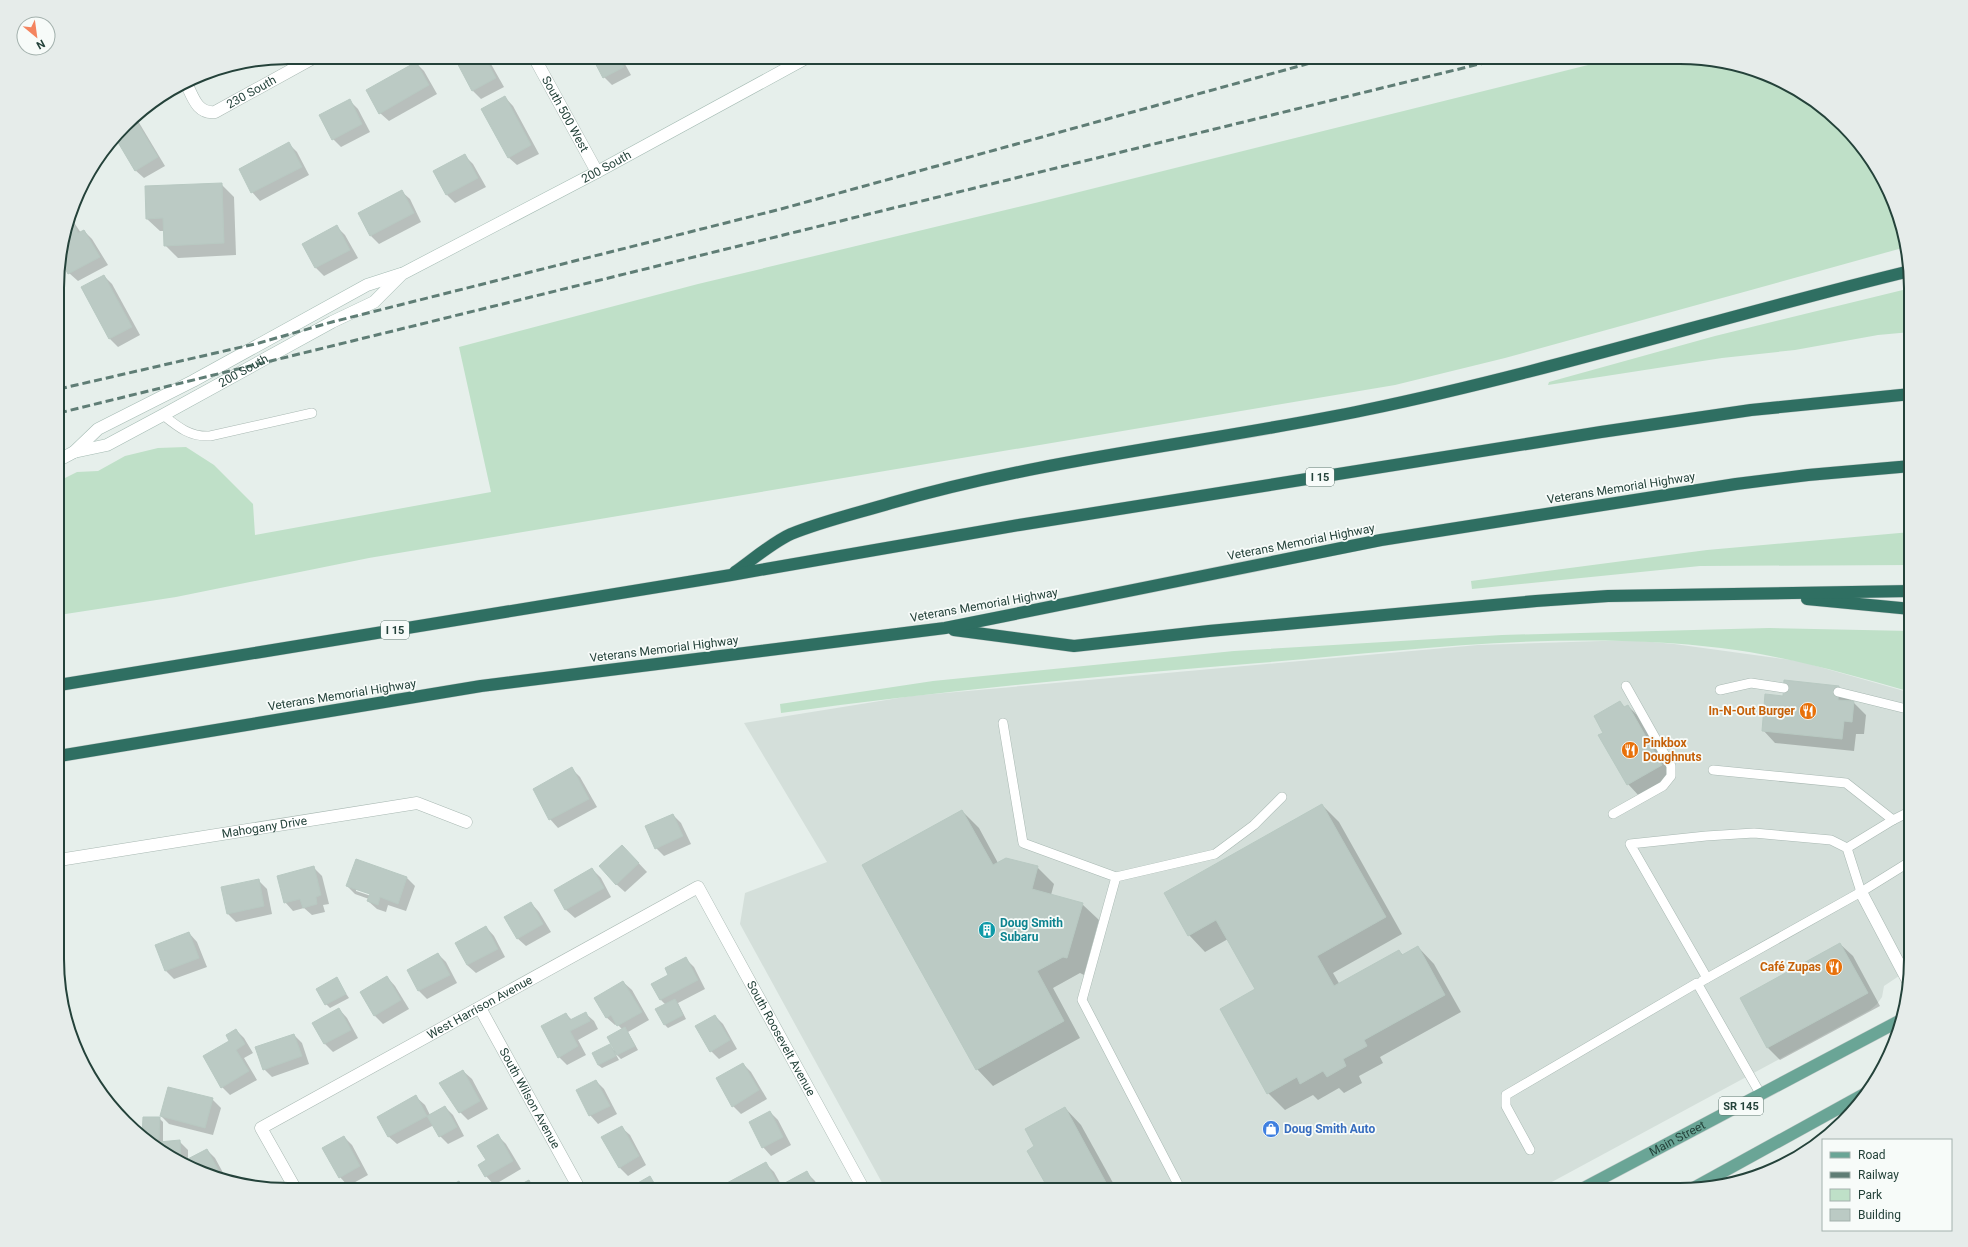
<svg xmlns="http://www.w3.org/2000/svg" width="1968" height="1247" font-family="Roboto,sans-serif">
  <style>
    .built { fill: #d4dfda }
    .green { fill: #bfe0c8 }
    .shadow { fill: #0003; fill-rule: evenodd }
    .building { fill: #bbcac4; stroke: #b8c9c2 }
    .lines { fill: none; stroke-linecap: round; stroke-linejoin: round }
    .lane-casing { stroke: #a8b8b2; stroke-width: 10 }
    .street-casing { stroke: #a8b8b2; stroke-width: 13 }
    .secondary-casing { stroke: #a4bbb3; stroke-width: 13 }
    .primary-casing { stroke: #c2cac8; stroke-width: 13 }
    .highway-casing { stroke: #c2cac8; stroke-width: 13 }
    .lane { stroke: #fff; stroke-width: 9 }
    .street { stroke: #fff; stroke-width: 12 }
    .secondary { stroke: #fff; stroke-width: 12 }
    .primary { stroke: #6aa596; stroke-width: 12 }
    .highway { stroke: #2f6f62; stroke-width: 12 }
    .rail { stroke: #5f7d75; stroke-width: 3; stroke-dasharray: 8 4; stroke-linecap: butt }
    .labels { text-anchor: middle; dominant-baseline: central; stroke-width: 3.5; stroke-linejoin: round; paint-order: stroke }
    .shield { fill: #f7fbf9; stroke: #637a73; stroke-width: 1 }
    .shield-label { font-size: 11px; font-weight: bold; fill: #24423a }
    .street-label { font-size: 12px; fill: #24423a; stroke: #f7fbf9 }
    .food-label { font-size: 12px; font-weight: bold; fill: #c56008; stroke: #f7fbf9; text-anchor: end }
    .culture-label { font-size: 12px; font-weight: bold; fill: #0d838f; stroke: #f7fbf9; text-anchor: start }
    .shop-label { font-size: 12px; font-weight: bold; fill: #366cbe; stroke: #f7fbf9; text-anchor: start }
    .rim { fill: none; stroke: #24423a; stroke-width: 2 }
  </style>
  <rect width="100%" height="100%" fill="#e6efeb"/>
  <!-- built -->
  <polygon class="built" points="1602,641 1641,641 1674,644 1799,661 1911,693 1911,968 1884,986 1882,997 1877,1004 1870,1010 1537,1190 886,1190 740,924 745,893 827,862 744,723 911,696 1478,645"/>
  <!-- green -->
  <g class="green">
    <polygon points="1620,57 1680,57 1754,69 1808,96 1854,135 1880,173 1903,228 1906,247 1505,358 1395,385 369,558 176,597 59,615 59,481 77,472 98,471 125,456 158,448 186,447 214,465 253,504 255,535 491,492 459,347 698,284 1035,203"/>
    <polygon points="1911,288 1911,332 1878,335 1795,350 1722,358 1548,385 1549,382 1715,336"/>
    <polygon points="1911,532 1911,565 1700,566 1472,589 1471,581 1707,550"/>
    <path d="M1769,628L1911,631V692C1848,674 1786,656 1721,648C1568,629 1412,650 1259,663C1099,676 940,691 781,713L780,704L933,681L1234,651L1502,635Z"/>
  </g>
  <!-- shadow -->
  <g class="shadow">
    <polygon points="455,57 487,57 504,87 481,99 473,91"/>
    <polygon points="593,57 621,57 631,75 612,85 604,77"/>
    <polygon points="416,63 424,71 437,94 389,121 380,113"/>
    <polygon points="505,97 513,106 539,154 517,165 508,157"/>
    <polygon points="349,100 358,109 370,132 341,147 333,139"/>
    <polygon points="135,116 165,166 144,178 135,170 117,139"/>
    <polygon points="289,144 297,152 309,175 260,201 252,192 240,169"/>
    <polygon points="465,156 473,164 486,187 455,203 447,195 435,172"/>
    <polygon points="221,184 234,197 236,255 178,258 165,245 165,231 160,231 147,219"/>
    <polygon points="401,191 410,199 421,222 379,244 371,236"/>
    <polygon points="71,218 81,233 84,231 92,239 108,265 78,281 69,273 60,255"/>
    <polygon points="337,227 345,235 358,258 324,276 316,268 303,244"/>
    <polygon points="104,276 112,284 140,335 118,347 110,339 82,288"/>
    <polygon points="1839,687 1851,699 1851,702 1853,702 1866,715 1864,734 1856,734 1854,751 1775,743 1763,730 1784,697"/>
    <polygon points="1620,702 1625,708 1628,706 1641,719 1674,777 1640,797 1628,784 1604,733"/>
    <polygon points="572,769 580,777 597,807 558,828 550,819"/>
    <polygon points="1322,805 1339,822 1402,934 1333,973 1340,985 1399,951 1403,955 1418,947 1434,964 1461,1012 1380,1057 1383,1063 1359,1076 1362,1083 1344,1093 1339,1088 1318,1100 1313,1095 1285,1110 1268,1093 1256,990 1228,939 1205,952 1189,935"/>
    <polygon points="962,811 979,828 998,863 1037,867 1054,884 1051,895 1082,904 1099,920 1084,975 1080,973 1053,988 1080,1038 993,1086 977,1069"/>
    <polygon points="673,815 681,823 691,844 664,856 656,848"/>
    <polygon points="631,855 647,872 625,892 616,884"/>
    <path d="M356,861L407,878L415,886L406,911L388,905L386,912L377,909L368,901L369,899L355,894L347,886ZM356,889L375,895L374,897L356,891Z"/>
    <polygon points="314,868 322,876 329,904 323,905 325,912 312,915 304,908 293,911 285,902"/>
    <polygon points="592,869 601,878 611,897 575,918 566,910 555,891"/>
    <polygon points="258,880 267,889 272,914 236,922 227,913"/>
    <polygon points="531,903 539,912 551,932 526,946 517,938"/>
    <polygon points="486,927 494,936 505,957 476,973 467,965"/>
    <polygon points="189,933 197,942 207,967 174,979 165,970"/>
    <polygon points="1840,944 1853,956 1880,1006 1780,1060 1768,1048 1741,998"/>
    <polygon points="438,954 446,962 457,983 427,999 419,991 408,970"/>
    <polygon points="685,958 694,967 705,989 678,1003 686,1019 668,1028 665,1025 666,1005 661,1000 652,984 669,975"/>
    <polygon points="387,977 395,986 409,1009 383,1024 375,1016 361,993"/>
    <polygon points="336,979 349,998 330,1008 326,1004"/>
    <polygon points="623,982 632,990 649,1020 628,1032 638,1050 621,1059 615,1053 619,1060 602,1068 598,1065 609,1045 615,1051 622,1029 617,1024 615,1025 606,1017"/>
    <polygon points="339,1009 347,1018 358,1038 333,1052 325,1044 313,1023"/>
    <polygon points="585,1013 594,1021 598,1029 578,1040 586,1055 567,1065 559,1057 566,1014 572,1020"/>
    <polygon points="715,1016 723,1024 737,1049 719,1059 711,1051"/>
    <polygon points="236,1030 244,1038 253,1053 244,1058 257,1080 230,1095 222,1087 230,1041"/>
    <polygon points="294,1035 302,1043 309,1064 272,1077 264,1069"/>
    <polygon points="743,1064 751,1072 767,1099 741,1114 733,1106"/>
    <polygon points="463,1071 472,1079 488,1109 468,1120 460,1112"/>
    <polygon points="596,1081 604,1089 617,1114 598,1124 590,1115"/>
    <polygon points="416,1097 425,1105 430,1115 445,1107 453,1115 464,1136 448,1144 440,1136 434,1125 397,1144 388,1136"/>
    <polygon points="212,1099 221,1108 213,1135 169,1124 161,1116"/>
    <polygon points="1065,1108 1081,1125 1117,1190 1050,1190 1036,1147"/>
    <polygon points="770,1112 778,1120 791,1145 771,1156 763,1147"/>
    <polygon points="159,1118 163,1122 163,1143 179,1141 188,1150 188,1160 207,1150 215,1158 227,1180 214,1178 161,1152 160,1143 149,1143 143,1138"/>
    <polygon points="621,1127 630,1135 646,1165 628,1176 619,1167"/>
    <polygon points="498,1136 506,1144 521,1169 494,1185 486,1176 487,1161"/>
    <polygon points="344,1137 352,1145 368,1175 348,1186 340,1177"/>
    <polygon points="766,1164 774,1172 784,1190 729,1190"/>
    <polygon points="807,1173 815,1181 820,1190 787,1190"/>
    <polygon points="650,1178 660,1190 631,1190"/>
    <polygon points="529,1181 537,1190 512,1190"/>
    <polygon points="459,1182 467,1190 445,1190"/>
  </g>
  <!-- building -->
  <g class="building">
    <polygon points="454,57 485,57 496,78 472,91"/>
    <polygon points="592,57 618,57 624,67 603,78"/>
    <polygon points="416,62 429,85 379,114 366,90"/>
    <polygon points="505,96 531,145 508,158 481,109"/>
    <polygon points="350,99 362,124 332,140 319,115"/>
    <polygon points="134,117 158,157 135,171 116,139"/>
    <polygon points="289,142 302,167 251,193 239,169"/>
    <polygon points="465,154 478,178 446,195 433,171"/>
    <polygon points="222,183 224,243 164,246 163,218 146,219 145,186"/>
    <polygon points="402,190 414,213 370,236 358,213"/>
    <polygon points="71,219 78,233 84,230 100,257 68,274 59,257"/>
    <polygon points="337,225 350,250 315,268 302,244"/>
    <polygon points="104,275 132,327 109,339 81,287"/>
    <polygon points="1784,680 1839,686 1838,700 1854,701 1852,722 1844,721 1842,739 1762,731 1765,694 1783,696"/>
    <polygon points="1620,701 1624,707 1628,705 1662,765 1627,785 1598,735 1603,733 1594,716"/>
    <polygon points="572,767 589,799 549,820 533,789"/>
    <polygon points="1322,804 1386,917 1317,956 1334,986 1399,950 1402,955 1418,946 1445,995 1364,1040 1367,1046 1343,1059 1346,1066 1327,1077 1323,1071 1300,1084 1297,1077 1267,1094 1220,1009 1255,989 1216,920 1188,936 1164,893"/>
    <polygon points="962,810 993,865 1006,858 1038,866 1032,889 1083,903 1067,958 1063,957 1037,971 1064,1021 976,1070 862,865"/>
    <polygon points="673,814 683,836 655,849 645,826"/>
    <polygon points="622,845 639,863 616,885 599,866"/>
    <polygon points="356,859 407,877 398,904 380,897 378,905 367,901 370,894 346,886"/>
    <polygon points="314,866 321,895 316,897 317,904 303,908 300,899 284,903 277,876"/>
    <polygon points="592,868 604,888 565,910 554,890"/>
    <polygon points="259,879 264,906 227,914 221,887"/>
    <polygon points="531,902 543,924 517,939 504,917"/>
    <polygon points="486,926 498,949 467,965 455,943"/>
    <polygon points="189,932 199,958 165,971 155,945"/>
    <polygon points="1840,943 1868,993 1767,1048 1740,998"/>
    <polygon points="438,953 450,975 418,991 407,970"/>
    <polygon points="686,957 698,980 660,1000 651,984 668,975 665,968"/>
    <polygon points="387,976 401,1000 374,1016 360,992"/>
    <polygon points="337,977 346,994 325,1005 316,989"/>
    <polygon points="623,981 642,1012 617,1026 611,1015 606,1018 594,998"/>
    <polygon points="675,999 683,1015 664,1025 655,1009"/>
    <polygon points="339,1008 351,1030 324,1044 312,1023"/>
    <polygon points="586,1012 590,1021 570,1031 578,1046 558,1058 541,1026 566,1013 570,1020"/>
    <polygon points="715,1015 730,1040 710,1052 695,1026"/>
    <polygon points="625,1027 635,1046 617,1055 607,1037"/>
    <polygon points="236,1029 245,1044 236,1050 249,1071 221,1088 203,1056 229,1041 226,1035"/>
    <polygon points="294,1034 302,1056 263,1070 255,1047"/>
    <polygon points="610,1044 616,1056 598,1065 592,1053"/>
    <polygon points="743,1063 759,1090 732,1107 716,1078"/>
    <polygon points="463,1070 480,1101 459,1113 439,1083"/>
    <polygon points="596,1080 610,1106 589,1116 576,1090"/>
    <polygon points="168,1087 213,1098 205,1128 160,1116"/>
    <polygon points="416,1095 427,1116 388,1137 377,1117"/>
    <polygon points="445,1106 457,1127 439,1137 427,1116"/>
    <polygon points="1065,1107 1110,1190 1049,1190 1027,1151 1034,1146 1025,1129"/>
    <polygon points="770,1111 783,1137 762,1148 749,1122"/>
    <polygon points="143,1117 160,1117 159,1139 145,1139 142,1137"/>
    <polygon points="622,1126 639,1156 619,1168 601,1137"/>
    <polygon points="498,1134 513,1161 485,1177 478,1165 486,1160 477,1146"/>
    <polygon points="344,1136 360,1166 339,1178 322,1148"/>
    <polygon points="180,1140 181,1162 160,1151 159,1142"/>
    <polygon points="207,1149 223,1179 214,1178 182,1162"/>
    <polygon points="766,1162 781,1190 728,1190 725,1184"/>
    <polygon points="807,1171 817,1190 786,1190 783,1184"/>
    <polygon points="650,1176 658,1190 630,1190 629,1188"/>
    <polygon points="529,1180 534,1190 510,1190"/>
    <polygon points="459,1181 464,1190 443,1190"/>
  </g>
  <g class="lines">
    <defs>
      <g id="lane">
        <path d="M163,415C178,427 190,437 210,436L312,413"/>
        <polyline points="1720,690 1751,683 1784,688"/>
        <polyline points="1838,692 1911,710"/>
        <polyline points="1003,723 1023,843 1116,877 1082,1000 1181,1190"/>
        <polyline points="1713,770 1846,783 1893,820 1847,848"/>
        <polyline points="1613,814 1663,786 1671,776 1671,766 1626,686"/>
        <polyline points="1893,820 1911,811"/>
        <polyline points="1116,877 1215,854 1254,825 1282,797"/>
        <polyline points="1707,978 1630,844 1706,836 1754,833 1831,840 1847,848 1861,892"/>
        <polyline points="1702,981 1861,892 1911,861"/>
        <polyline points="1530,1150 1506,1106 1506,1095 1697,983 1761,1095"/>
      </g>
      <g id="street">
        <path id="s1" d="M534,57L597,172"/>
        <path id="s2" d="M186,83C193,97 197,114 215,112L315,57"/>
        <path id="s3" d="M59,860L417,803L466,822"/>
        <polyline points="1861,892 1909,983"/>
        <path id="s4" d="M480,1008L580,1190"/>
        <path id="s5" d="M296,1190L261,1128L698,887L864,1190"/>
      </g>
      <g id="secondary">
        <path id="s6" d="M74,452L107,445L163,415L332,322L374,302L402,274L597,172L808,57"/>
        <polyline points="59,460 74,452 98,429 193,381 367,285 401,274"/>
      </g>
      <g id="primary">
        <path id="s7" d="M1580,1190L1901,1020"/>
        <polyline points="1690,1190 1868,1092"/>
      </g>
      <g id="highway">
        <path d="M735,572C752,560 773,542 791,534C823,521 858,513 891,503C1046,458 1207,443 1365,410C1548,372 1728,315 1910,271"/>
        <polyline points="1807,599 1911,609"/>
        <polyline points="954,630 1074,646 1209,631 1536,601 1608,596 1911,591"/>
        <polyline points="59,685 731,575 1019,525 1601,432 1751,410 1911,394"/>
        <polyline points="59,756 481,686 945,628 1381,540 1736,484 1808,475 1911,466"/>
      </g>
    </defs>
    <!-- lane casing -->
    <use href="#lane" class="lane-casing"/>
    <!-- street casing -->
    <use href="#street" class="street-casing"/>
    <!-- secondary casing -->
    <use href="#secondary" class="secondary-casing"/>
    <!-- primary casing -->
    <use href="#primary" class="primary-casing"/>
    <!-- highway casing -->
    <use href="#highway" class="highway-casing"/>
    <!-- lane -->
    <use href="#lane" class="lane"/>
    <!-- street -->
    <use href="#street" class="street"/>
    <!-- secondary -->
    <use href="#secondary" class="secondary"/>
    <!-- primary -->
    <use href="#primary" class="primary"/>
    <!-- highway -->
    <use href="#highway" class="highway"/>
    <!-- rail -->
    <g class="rail">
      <polyline points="59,389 259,343 332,322 781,209 1332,57"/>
      <polyline points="59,413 1508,57"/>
    </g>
  </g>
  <!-- icons -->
  <defs>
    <symbol id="restaurant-disc" viewBox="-11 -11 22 22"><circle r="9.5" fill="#e8710a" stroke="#f7fbf9"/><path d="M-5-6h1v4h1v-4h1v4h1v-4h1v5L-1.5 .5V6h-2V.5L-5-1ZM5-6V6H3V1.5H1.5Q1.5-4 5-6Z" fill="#fff"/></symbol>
    <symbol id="building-disc" viewBox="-11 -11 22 22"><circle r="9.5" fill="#0f9aa8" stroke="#f7fbf9"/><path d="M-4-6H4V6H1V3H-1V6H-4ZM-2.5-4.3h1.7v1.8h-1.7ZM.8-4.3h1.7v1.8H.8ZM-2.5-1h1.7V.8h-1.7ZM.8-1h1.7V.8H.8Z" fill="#fff"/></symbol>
    <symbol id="shop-disc" viewBox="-11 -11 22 22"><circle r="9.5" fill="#3f7fe0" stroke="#f7fbf9"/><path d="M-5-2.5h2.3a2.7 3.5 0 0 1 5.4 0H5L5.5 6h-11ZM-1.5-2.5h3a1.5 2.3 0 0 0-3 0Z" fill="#fff"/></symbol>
  </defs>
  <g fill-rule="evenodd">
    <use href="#restaurant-disc" x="1798" y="701" width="20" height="20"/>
    <use href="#restaurant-disc" x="1620" y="740" width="20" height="20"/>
    <use href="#building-disc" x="977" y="920" width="20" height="20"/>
    <use href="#restaurant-disc" x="1824" y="957" width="20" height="20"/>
    <use href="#shop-disc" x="1261" y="1119" width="20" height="20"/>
  </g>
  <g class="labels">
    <!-- shield labels -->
    <g class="shield">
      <rect x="1306" y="468" width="28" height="18" rx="3"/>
      <rect x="381" y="621" width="28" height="18" rx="3"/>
      <rect x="1719" y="1097" width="44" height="18" rx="3"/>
    </g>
    <g class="shield-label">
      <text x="1320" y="477">I 15</text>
      <text x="395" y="630">I 15</text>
      <text x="1741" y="1106">SR 145</text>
    </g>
    <!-- street labels -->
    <g class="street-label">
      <text stroke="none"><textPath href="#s2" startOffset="86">230 South</textPath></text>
      <text stroke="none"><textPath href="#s1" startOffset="65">South 500 West</textPath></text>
      <text stroke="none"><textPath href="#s6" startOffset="607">200 South</textPath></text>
      <text stroke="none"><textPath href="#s6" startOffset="189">200 South</textPath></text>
      <text transform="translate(1621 488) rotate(-9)">Veterans Memorial Highway</text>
      <text transform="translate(1301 542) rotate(-11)">Veterans Memorial Highway</text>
      <text transform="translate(984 605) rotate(-10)">Veterans Memorial Highway</text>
      <text transform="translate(664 649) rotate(-7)">Veterans Memorial Highway</text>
      <text transform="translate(342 695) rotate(-9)">Veterans Memorial Highway</text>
      <text stroke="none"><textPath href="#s3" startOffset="208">Mahogany Drive</textPath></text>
      <text stroke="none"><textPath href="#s5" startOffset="321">West Harrison Avenue</textPath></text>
      <text stroke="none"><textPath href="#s5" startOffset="743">South Roosevelt Avenue</textPath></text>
      <text stroke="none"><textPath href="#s4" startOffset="103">South Wilson Avenue</textPath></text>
      <text stroke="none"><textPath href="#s7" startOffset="110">Main Street</textPath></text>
    </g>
    <!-- food labels -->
    <g class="food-label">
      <text x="1795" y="711">In-N-Out Burger</text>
      <text x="1643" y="743" text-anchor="start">Pinkbox<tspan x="1643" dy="14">Doughnuts</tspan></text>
      <text x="1821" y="967">Café Zupas</text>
    </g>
    <!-- culture labels -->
    <g class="culture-label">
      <text x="1000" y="923">Doug Smith<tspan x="1000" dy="14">Subaru</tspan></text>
    </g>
    <!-- shop labels -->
    <g class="shop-label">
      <text x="1284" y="1129">Doug Smith Auto</text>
    </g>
  </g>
  <!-- crop -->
  <path d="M0 0H1968V1247H0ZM288 64H1680A224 224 0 0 1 1904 288V959A224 224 0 0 1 1680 1183H288A224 224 0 0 1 64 959V288A224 224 0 0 1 288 64Z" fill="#e6ecea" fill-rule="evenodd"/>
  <path class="rim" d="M288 64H1680A224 224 0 0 1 1904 288V959A224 224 0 0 1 1680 1183H288A224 224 0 0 1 64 959V288A224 224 0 0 1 288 64Z"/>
  <!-- legend -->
  <rect x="1822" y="1139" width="130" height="92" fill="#f7fbf9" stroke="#a3b1ad"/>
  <rect x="1830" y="1152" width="20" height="6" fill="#6aa596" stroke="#a3b1ad"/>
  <text x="1858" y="1159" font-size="12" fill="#24423a">Road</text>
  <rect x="1830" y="1172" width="20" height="6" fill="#5f7d75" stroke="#a3b1ad"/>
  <text x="1858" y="1179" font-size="12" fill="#24423a">Railway</text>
  <rect x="1830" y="1189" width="20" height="12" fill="#bfe0c8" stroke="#a3b1ad"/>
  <text x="1858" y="1199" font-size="12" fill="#24423a">Park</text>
  <rect x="1830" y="1209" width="20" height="12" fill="#bbcac4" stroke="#a3b1ad"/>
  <text x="1858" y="1219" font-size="12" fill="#24423a">Building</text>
  <!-- north arrow -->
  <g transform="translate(36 36) rotate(151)"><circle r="19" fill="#f7fbf9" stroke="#a3b1ad"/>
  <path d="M0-3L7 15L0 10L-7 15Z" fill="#f4845f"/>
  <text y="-6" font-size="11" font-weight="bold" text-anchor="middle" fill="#24423a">N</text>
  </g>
</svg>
